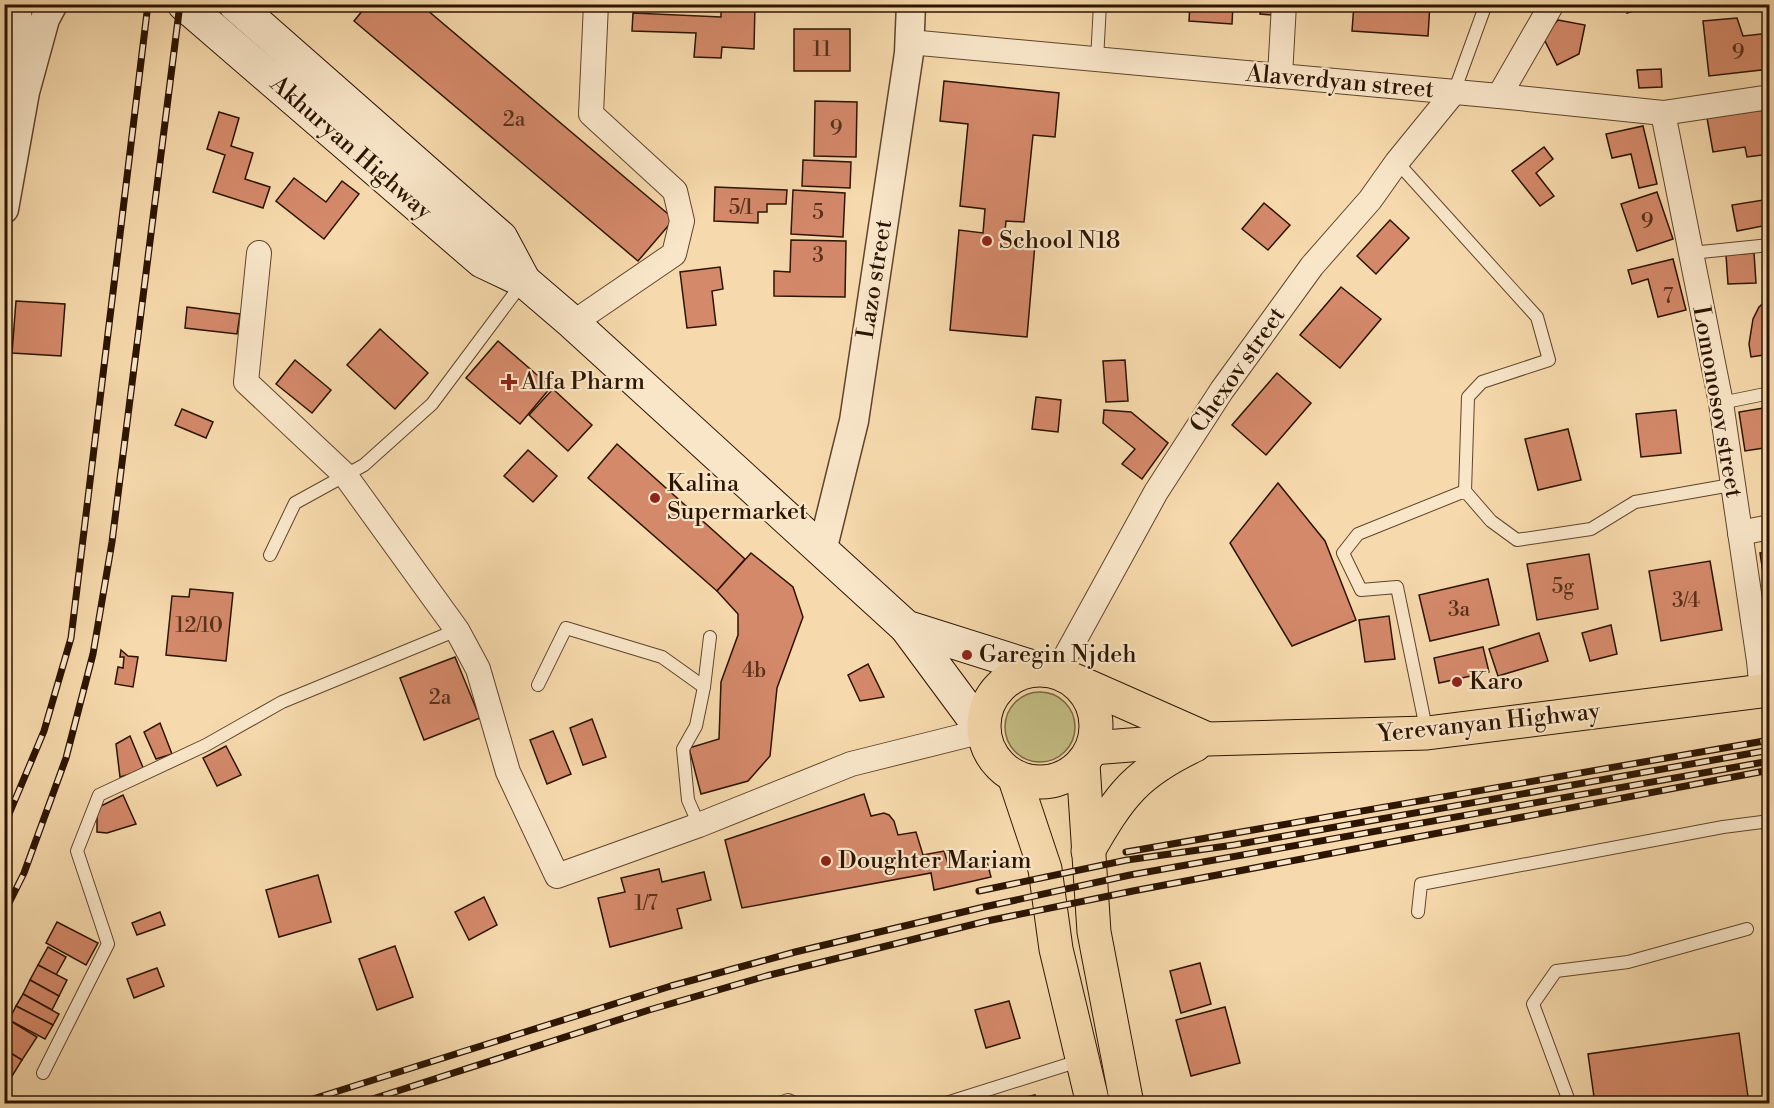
<svg xmlns="http://www.w3.org/2000/svg" width="1774" height="1108" font-family="'Libre Bodoni',serif">
  <style>
    .green { fill: #c4bd84; stroke: #786842; stroke-width: 1.5 }
    .building { fill: #d4896a; stroke: #2c1400; stroke-width: 1.5 }
    .lines { fill: none; stroke-linecap: round; stroke-linejoin: round }
    .service-casing { stroke: #5e452b; stroke-width: 14 }
    .minor-casing { stroke: #5e452b; stroke-width: 26 }
    .tertiary-casing { stroke: #5e452b; stroke-width: 31 }
    .secondary-casing { stroke: #2c1400; stroke-width: 35 }
    .trunk-casing { stroke: #2c1400; stroke-width: 35 }
    .service { stroke: #f9e6c9; stroke-width: 12 }
    .minor { stroke: #f9e6c9; stroke-width: 24 }
    .tertiary { stroke: #f9e6c9; stroke-width: 28 }
    .secondary { stroke: #f9e6c9; stroke-width: 33 }
    .trunk { stroke: #f6d9ac; stroke-width: 33 }
    .rail-casing { stroke: #2c1400; stroke-width: 7 }
    .rail { stroke: #f9e6c9; stroke-width: 4.5; stroke-dasharray: 14; stroke-linecap: butt }
    .poi-dot { fill: #8f2418; stroke: #f9e6c9; stroke-width: 2 }
    .labels { text-anchor: middle; dominant-baseline: central; stroke-width: 4.5; stroke-linejoin: round; paint-order: stroke }
    .number-label { font-size: 21px; fill: #56311a }
    .street-label { font-size: 24px; fill: #2c1400; stroke: #f9e6c9 }
    .poi-label { font-size: 24px; fill: #2c1400; stroke: #f9e6c9; text-anchor: start }
  </style>
  <rect width="100%" height="100%" fill="#f6d9ac"/>
  <filter id="stains"><feTurbulence type="fractalNoise" baseFrequency=".00333" numOctaves="4"/><feColorMatrix values="0 0 0 0 .2 0 0 0 0 .09 0 0 0 0 .02 0 0 0 .5 -.17"/></filter>
  <radialGradient id="worn" r=".72"><stop offset=".6" stop-color="#630" stop-opacity="0"/><stop offset="1" stop-color="#630" stop-opacity=".3"/></radialGradient>
  <!-- green -->
  <circle class="green" cx="1040" cy="727" r="35"/>
  <!-- building -->
  <g class="building">
    <polygon points="368,4 420,4 674,219 638,261 354,21"/>
    <polygon points="721,4 755,4 754,49 722,47 721,58 694,57 696,33 632,31 633,13 721,17"/>
    <polygon points="807,4 850,4 850,7"/>
    <polygon points="1190,4 1233,4 1232,24 1189,21"/>
    <polygon points="1262,4 1273,4 1272,15 1260,14"/>
    <polygon points="1354,4 1430,4 1428,36 1352,31"/>
    <polygon points="1625,4 1657,4 1627,13"/>
    <polygon points="1737,18 1743,36 1770,33 1770,69 1709,76 1703,21"/>
    <polygon points="1558,20 1585,25 1579,54 1557,65 1543,37"/>
    <rect x="794" y="29" width="56" height="42"/>
    <polygon points="1661,69 1662,87 1639,88 1637,70"/>
    <polygon points="944,81 1059,93 1055,137 1033,135 1024,222 1006,221 1004,241 1035,244 1027,337 950,330 959,230 983,233 985,209 960,206 968,124 940,121"/>
    <polygon points="815,101 857,102 856,157 814,156"/>
    <polygon points="1770,109 1770,154 1747,157 1745,147 1713,152 1707,118"/>
    <polygon points="219,112 239,118 231,146 253,153 245,179 270,187 263,208 213,192 225,155 207,149"/>
    <polygon points="1643,126 1657,184 1639,188 1631,154 1612,158 1606,134"/>
    <polygon points="1544,147 1553,159 1536,173 1554,196 1540,206 1512,171"/>
    <polygon points="803,160 851,162 850,188 802,186"/>
    <polygon points="294,178 326,202 342,181 359,194 324,239 276,201"/>
    <polygon points="715,187 787,190 786,204 767,204 767,212 758,212 758,223 714,221"/>
    <polygon points="793,190 845,193 843,237 791,234"/>
    <polygon points="1657,192 1673,239 1637,251 1621,204"/>
    <polygon points="1763,200 1768,225 1737,231 1732,205"/>
    <polygon points="1264,203 1290,225 1268,250 1242,229"/>
    <polygon points="1390,220 1409,238 1376,274 1357,256"/>
    <polygon points="791,240 846,241 845,297 774,296 774,271 790,272"/>
    <polygon points="1754,253 1756,283 1728,284 1726,255"/>
    <polygon points="1673,259 1686,310 1658,317 1648,279 1632,284 1628,270"/>
    <polygon points="720,267 723,289 712,291 716,325 687,328 680,272"/>
    <polygon points="1341,287 1381,319 1340,368 1300,335"/>
    <polygon points="1770,297 1770,354 1751,357 1749,344 1753,319 1759,307"/>
    <polygon points="16,301 65,304 61,356 12,353"/>
    <polygon points="187,307 240,314 237,334 185,328"/>
    <polygon points="380,329 428,373 395,409 347,365"/>
    <polygon points="498,341 551,387 520,424 466,378"/>
    <polygon points="295,360 331,390 312,413 276,384"/>
    <polygon points="1125,360 1128,401 1106,402 1103,361"/>
    <polygon points="1277,373 1311,403 1266,455 1232,425"/>
    <polygon points="553,389 592,425 568,451 529,415"/>
    <polygon points="1036,397 1061,400 1058,432 1032,429"/>
    <polygon points="1770,407 1770,447 1745,451 1739,412"/>
    <polygon points="182,409 213,422 206,438 175,425"/>
    <polygon points="1104,410 1131,412 1168,443 1142,479 1122,464 1135,449 1103,423"/>
    <polygon points="1676,410 1681,453 1641,457 1636,414"/>
    <polygon points="1568,429 1581,480 1538,490 1525,439"/>
    <polygon points="617,444 745,559 717,591 588,478"/>
    <polygon points="528,450 557,476 533,502 504,476"/>
    <polygon points="1278,483 1325,541 1356,620 1292,646 1230,543"/>
    <polygon points="1770,552 1770,619 1760,553"/>
    <polygon points="751,553 793,587 803,617 777,688 770,756 748,781 701,794 689,748 719,739 721,682 738,635 738,614 717,591"/>
    <polygon points="1589,554 1598,609 1537,620 1527,564"/>
    <polygon points="1710,561 1722,630 1661,641 1649,571"/>
    <polygon points="1488,579 1499,625 1430,641 1419,595"/>
    <polygon points="190,589 233,593 226,661 166,655 172,596 189,597"/>
    <polygon points="1389,616 1395,659 1365,662 1359,620"/>
    <polygon points="1611,625 1617,654 1590,661 1582,633"/>
    <polygon points="1539,633 1548,661 1498,676 1489,649"/>
    <polygon points="1483,647 1489,672 1439,683 1434,658"/>
    <polygon points="121,650 128,656 138,657 133,687 115,684 118,667 123,668 124,657 120,657"/>
    <polygon points="455,657 480,718 424,740 400,678"/>
    <polygon points="868,664 884,697 860,701 848,675"/>
    <polygon points="592,719 606,757 583,765 570,728"/>
    <polygon points="160,723 172,754 156,759 144,732"/>
    <polygon points="553,731 571,774 547,784 530,740"/>
    <polygon points="130,736 144,770 120,777 116,744"/>
    <polygon points="226,746 241,775 217,786 203,758"/>
    <polygon points="864,794 871,816 884,813 889,815 894,821 898,835 916,832 923,855 944,851 949,867 986,858 991,877 934,890 931,873 742,908 725,840"/>
    <polygon points="123,795 136,824 107,833 97,832 97,808"/>
    <polygon points="659,869 662,882 704,872 711,900 677,909 682,928 610,947 598,898 625,892 621,878"/>
    <polygon points="318,875 331,922 279,937 266,890"/>
    <polygon points="484,897 497,925 469,940 455,912"/>
    <polygon points="160,912 165,925 137,935 132,923"/>
    <polygon points="57,922 98,943 86,965 46,943"/>
    <polygon points="395,946 413,997 377,1010 359,959"/>
    <polygon points="48,947 66,957 56,975 38,965"/>
    <polygon points="1200,963 1211,1004 1181,1013 1170,971"/>
    <polygon points="38,965 67,980 59,996 30,980"/>
    <polygon points="157,968 164,986 134,998 127,979"/>
    <polygon points="30,980 59,996 52,1010 23,994"/>
    <polygon points="23,994 59,1014 53,1025 16,1006"/>
    <polygon points="1009,1001 1020,1038 986,1048 975,1010"/>
    <polygon points="16,1006 53,1025 45,1039 9,1020"/>
    <polygon points="1225,1007 1240,1063 1191,1076 1176,1020"/>
    <polygon points="9,1020 37,1037 22,1060 4,1049 4,1027"/>
    <polygon points="1739,1033 1749,1104 1595,1104 1588,1054"/>
    <polygon points="4,1049 22,1060 4,1089"/>
    <polygon points="1035,1095 1037,1104 996,1104"/>
  </g>
  <g class="lines">
    <defs>
      <g id="service">
        <polyline points="1097,60 1100,4"/>
        <polyline points="1454,92 1486,4"/>
        <polyline points="1397,162 1537,317 1549,360 1482,382 1468,397 1465,491"/>
        <polyline points="1691,253 1770,245"/>
        <polyline points="1721,403 1770,393"/>
        <polyline points="270,555 295,503 364,465 432,404 523,282"/>
        <polyline points="538,685 566,628 662,657 704,687"/>
        <polyline points="1427,733 1397,587 1361,590 1343,553 1358,534 1465,491 1491,521 1517,540 1591,529 1635,502 1731,485"/>
        <polyline points="699,825 688,800 683,749 696,726 704,687 710,637"/>
        <polyline points="1418,912 1421,884 1723,827 1770,821"/>
        <polyline points="43,1073 108,944 77,851 99,795 206,745 282,702 457,630"/>
        <polyline points="777,1104 788,1100 797,1104"/>
        <polyline points="943,1104 1082,1060"/>
        <polyline points="1570,1104 1533,1004 1556,971 1628,962 1747,929"/>
      </g>
      <g id="minor">
        <polyline points="909,42 1499,96 1663,113 1770,97"/>
        <polyline points="1280,76 1284,4"/>
        <polyline points="1499,96 1552,4"/>
        <polyline points="1663,113 1721,403 1759,661 1762,692"/>
        <polyline points="259,253 246,382 345,475 457,630 478,669 508,772 557,876 699,825 851,764 983,731"/>
        <polyline points="573,323 674,254 682,221 675,191 591,114 596,4"/>
        <polyline points="1740,533 1770,527"/>
        <polyline points="1057,672 1156,492 1222,390 1312,266 1370,200 1397,162 1454,92"/>
      </g>
      <g id="tertiary">
        <polyline points="16,4 24,78"/>
        <polyline points="4,209 25,92 45,19 53,4"/>
        <polyline points="822,551 854,421 909,53 911,4"/>
      </g>
      <g id="secondary">
        <polyline points="184,4 482,261 524,281 573,323 906,627 1039,669"/>
        <polyline points="235,4 501,238 524,281"/>
        <polyline points="906,627 983,731"/>
      </g>
      <g id="trunk">
        <circle cx="1040" cy="726" r="56"/>
        <polyline points="1074,680 1203,737"/>
        <polyline points="1092,748 1208,739 1427,733 1770,690"/>
        <polyline points="1083,764 1094,932 1127,1104"/>
        <polyline points="1014,776 1045,869 1056,949 1093,1104"/>
        <path d="M1088,851C1120,795 1136,773 1195,745"/>
      </g>
    </defs>
    <!-- service casing -->
    <use href="#service" class="service-casing"/>
    <!-- minor casing -->
    <use href="#minor" class="minor-casing"/>
    <!-- tertiary casing -->
    <use href="#tertiary" class="tertiary-casing"/>
    <!-- secondary casing -->
    <use href="#secondary" class="secondary-casing"/>
    <!-- trunk casing -->
    <use href="#trunk" class="trunk-casing"/>
    <!-- service -->
    <use href="#service" class="service"/>
    <!-- minor -->
    <use href="#minor" class="minor"/>
    <!-- tertiary -->
    <use href="#tertiary" class="tertiary"/>
    <!-- secondary -->
    <use href="#secondary" class="secondary"/>
    <!-- trunk -->
    <use href="#trunk" class="trunk"/>
    <defs>
      <g id="rail">
        <polyline points="4,826 44,731 71,638 148,4"/>
        <polyline points="1126,852 1770,740"/>
        <polyline points="979,891 1127,860 1234,845 1770,750"/>
        <polyline points="4,913 24,873 66,758 93,654 112,542 180,4"/>
        <polyline points="297,1104 671,986 795,952 984,907 1130,875 1770,761"/>
        <polyline points="357,1104 649,1010 766,976 987,921 1133,891 1770,770"/>
      </g>
    </defs>
    <!-- rail casing -->
    <use href="#rail" class="rail-casing"/>
    <!-- rail -->
    <use href="#rail" class="rail"/>
  </g>
  <!-- markers -->
  <g class="poi-dot">
    <circle cx="987" cy="241" r="6"/>
    <path d="M506 373h6v6h6v6h-6v6h-6v-6h-6v-6h6z"/>
    <circle cx="655" cy="498" r="6"/>
    <circle cx="967" cy="655" r="6"/>
    <circle cx="1457" cy="682" r="6"/>
    <circle cx="826" cy="861" r="6"/>
  </g>
  <g class="labels">
    <!-- number labels -->
    <g class="number-label">
      <text x="822" y="50">11</text>
      <text x="1738" y="53">9</text>
      <text x="514" y="120">2a</text>
      <text x="836" y="129">9</text>
      <text x="741" y="208">5/1</text>
      <text x="818" y="213">5</text>
      <text x="1647" y="222">9</text>
      <text x="818" y="256">3</text>
      <text x="1668" y="297">7</text>
      <text x="1563" y="587">5g</text>
      <text x="1686" y="601">3/4</text>
      <text x="1459" y="610">3a</text>
      <text x="199" y="626">12/10</text>
      <text x="754" y="671">4b</text>
      <text x="440" y="698">2a</text>
      <text x="646" y="904">1/7</text>
    </g>
    <!-- street labels -->
    <g class="street-label">
      <text transform="translate(1340 82) rotate(5)">Alaverdyan street</text>
      <text transform="translate(351 148) rotate(41)">Akhuryan Highway</text>
      <text transform="translate(875 279) rotate(-81)">Lazo street</text>
      <text transform="translate(1238 370) rotate(-55)">Chexov street</text>
      <text transform="translate(1717 402) rotate(80)">Lomonosov street</text>
      <text transform="translate(1489 723) rotate(-6)">Yerevanyan Highway</text>
    </g>
    <!-- poi labels -->
    <g class="poi-label">
      <text x="999" y="241">School N18</text>
      <text x="521" y="382">Alfa Pharm</text>
      <text x="667" y="484">Kalina<tspan x="667" dy="28">Supermarket</tspan></text>
      <text x="979" y="655">Garegin Njdeh</text>
      <text x="1469" y="682">Karo</text>
      <text x="838" y="861">Doughter Mariam</text>
    </g>
  </g>
  <!-- margin -->
  <rect width="1774" height="1108" fill="none" stroke="#f6d9ac" stroke-width="24"/>
  <rect x="6" y="6" width="1762" height="1096" fill="none" stroke="#2c1400" stroke-width="3"/>
  <rect x="12" y="12" width="1750" height="1084" fill="none" stroke="#2c1400" stroke-width="1.5"/>
  <rect width="100%" height="100%" filter="url(#stains)"/>
  <rect width="100%" height="100%" fill="url(#worn)"/>
</svg>
